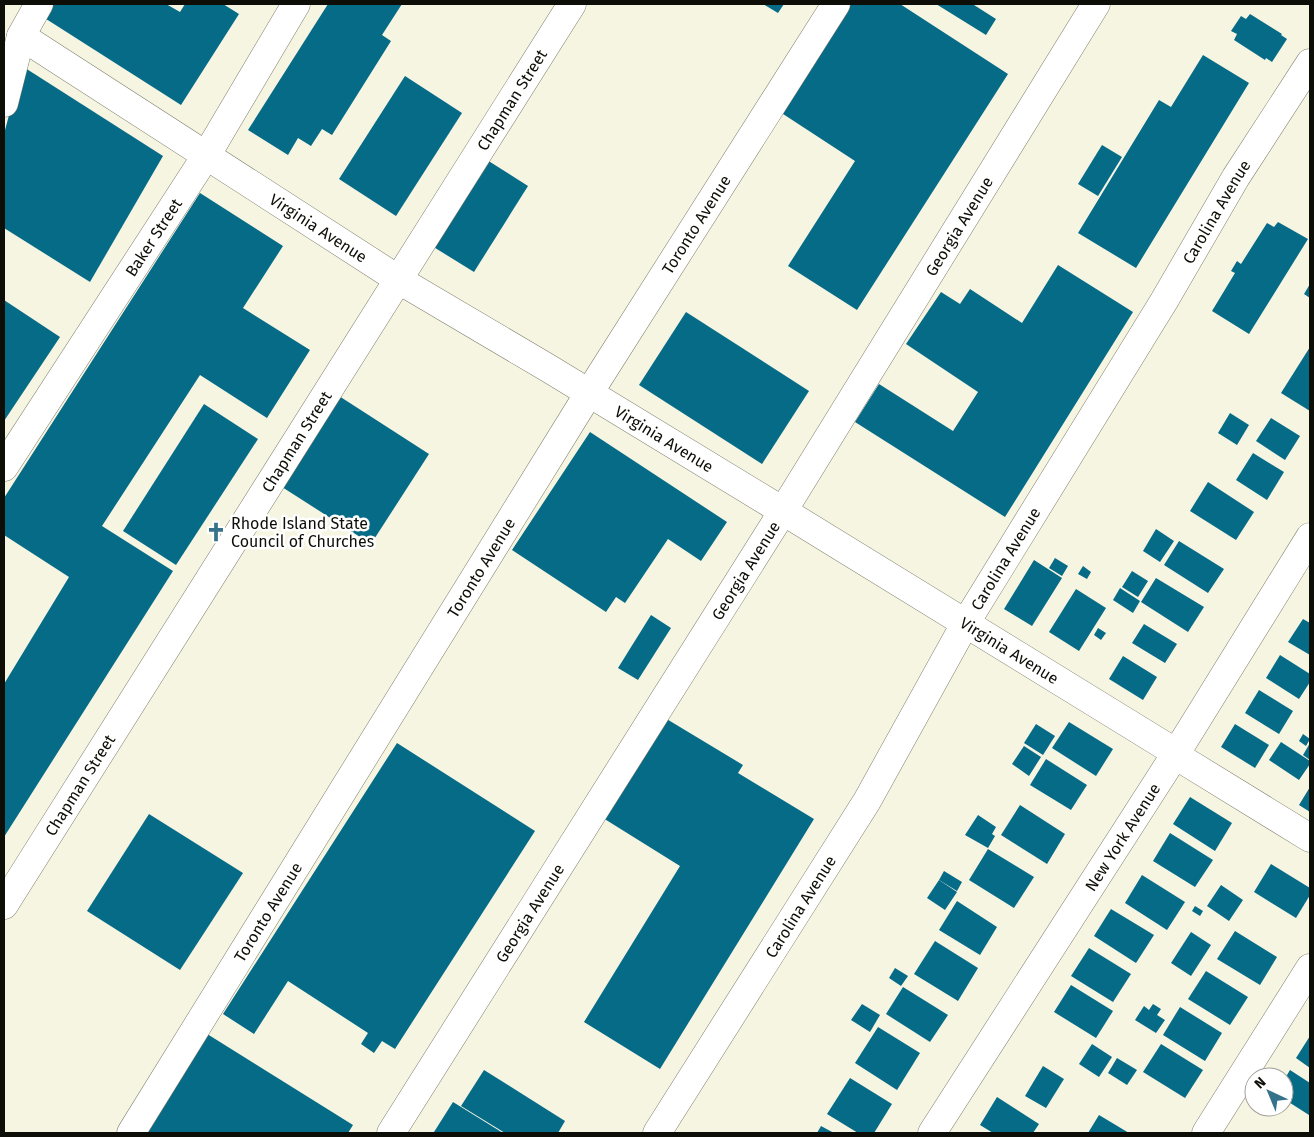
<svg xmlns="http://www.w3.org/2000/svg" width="1314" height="1137" font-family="'Fira Sans',sans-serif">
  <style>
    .building { fill: #066b87 }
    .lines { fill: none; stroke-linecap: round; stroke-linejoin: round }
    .street-casing { stroke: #828170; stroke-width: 29 }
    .street { stroke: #fff; stroke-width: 28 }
    .labels { text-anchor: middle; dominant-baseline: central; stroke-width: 5; stroke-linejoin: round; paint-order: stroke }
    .street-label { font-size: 16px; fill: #0e0e08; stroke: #fff }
    .poi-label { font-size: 16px; fill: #0e0e08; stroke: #fff; text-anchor: start }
  </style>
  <rect width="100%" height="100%" fill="#f6f5e2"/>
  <!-- building -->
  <g class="building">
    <polygon points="51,4 166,4 180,12 185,4 223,4 239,14 181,105 43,17"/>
    <polygon points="328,4 402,4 382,35 391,41 332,135 322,129 311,146 298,138 288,155 248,130"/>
    <polygon points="763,4 784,4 778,13"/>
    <polygon points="851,4 900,4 1008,74 857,310 788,266 855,161 780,112"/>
    <polygon points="936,4 975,4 974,5 996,19 986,35"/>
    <polygon points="1250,14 1282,34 1281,35 1287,39 1272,62 1266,58 1265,60 1234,40 1237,34 1231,31 1241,16 1246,19"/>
    <polygon points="1203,55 1249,83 1136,268 1078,233 1159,100 1171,107"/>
    <polygon points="22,66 163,156 90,282 4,228 4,134"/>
    <polygon points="405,76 462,113 396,216 339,179"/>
    <polygon points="1102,145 1122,157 1098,196 1078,184"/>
    <polygon points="487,160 528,186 474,272 432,246"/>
    <polygon points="200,193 283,246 243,308 310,350 267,418 200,375 102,526 173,571 4,837 4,684 69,577 4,535 4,498"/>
    <polygon points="1278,222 1308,239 1249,334 1212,311 1235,273 1231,271 1237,261 1241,264 1267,223 1274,227"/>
    <polygon points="1058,265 1133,312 1005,517 855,422 879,384 953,431 978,392 906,344 941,292 960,304 970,289 1022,323"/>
    <polygon points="1310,284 1310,298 1304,294"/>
    <polygon points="4,300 60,337 4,421"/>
    <polygon points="686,312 809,391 762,464 639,385"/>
    <polygon points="1310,347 1310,411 1281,393"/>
    <polygon points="339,396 429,454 371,544 282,487"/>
    <polygon points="204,404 258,439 176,565 123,531"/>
    <polygon points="1230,413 1249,425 1237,445 1218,433"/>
    <polygon points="1271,418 1300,436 1285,460 1256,441"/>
    <polygon points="590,432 727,522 701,561 668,539 625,603 616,597 606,612 512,550"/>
    <polygon points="1253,453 1284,472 1267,500 1236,480"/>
    <polygon points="1208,482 1254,512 1236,540 1190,511"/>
    <polygon points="1156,529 1174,541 1160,562 1143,551"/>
    <polygon points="1179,541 1224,569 1208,593 1164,565"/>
    <polygon points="1055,558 1068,566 1062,576 1049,568"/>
    <polygon points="1034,560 1062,578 1032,626 1004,609"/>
    <polygon points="1083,566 1091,572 1087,579 1078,574"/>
    <polygon points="1132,571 1148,581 1138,597 1122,587"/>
    <polygon points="1156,578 1204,607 1188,632 1141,602"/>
    <polygon points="1120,588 1140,601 1133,613 1113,600"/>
    <polygon points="1076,589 1106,608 1079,651 1049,632"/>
    <polygon points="651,615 671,628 638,680 618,668"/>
    <polygon points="1303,619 1310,623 1310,655 1288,642"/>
    <polygon points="1144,624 1177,644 1165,663 1132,643"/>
    <polygon points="1098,628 1106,633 1101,640 1094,635"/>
    <polygon points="1280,655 1310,674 1310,682 1299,699 1266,678"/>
    <polygon points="1123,656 1157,677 1143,700 1109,679"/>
    <polygon points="1259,690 1293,711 1279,734 1245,713"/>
    <polygon points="665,718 743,765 738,773 814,819 660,1069 584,1022 680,866 603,818"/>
    <polygon points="1069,722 1113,749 1096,776 1052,748"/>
    <polygon points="1036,724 1055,736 1043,755 1024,743"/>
    <polygon points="1235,724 1269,745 1255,768 1221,747"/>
    <polygon points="1303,734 1310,739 1306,746 1299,741"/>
    <polygon points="1281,742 1310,761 1310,764 1299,780 1269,760"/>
    <polygon points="397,743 535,831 395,1049 382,1041 374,1053 361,1044 368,1033 288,981 254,1034 223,1014"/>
    <polygon points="1310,743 1310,760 1303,755"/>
    <polygon points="1024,746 1041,757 1029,776 1012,764"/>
    <polygon points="1046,759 1087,785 1071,810 1030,785"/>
    <polygon points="1310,787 1310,812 1299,805"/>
    <polygon points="1190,797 1232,823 1215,851 1173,824"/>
    <polygon points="1020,805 1065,834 1047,864 1001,835"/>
    <polygon points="149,814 243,873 180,970 87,911"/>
    <polygon points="978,815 996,827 992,834 995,836 988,848 965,835"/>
    <polygon points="1170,833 1213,860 1195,887 1153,861"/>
    <polygon points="988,849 1034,877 1014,908 969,880"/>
    <polygon points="1271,864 1310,888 1310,895 1296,918 1254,892"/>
    <polygon points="944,871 962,882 957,891 939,880"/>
    <polygon points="1142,875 1185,902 1167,930 1125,903"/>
    <polygon points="939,880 957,892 945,910 927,898"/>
    <polygon points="1221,885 1243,900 1229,921 1207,906"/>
    <polygon points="957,901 997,927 980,955 939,930"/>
    <polygon points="1195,906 1203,911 1200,916 1192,911"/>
    <polygon points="1111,909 1154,935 1136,963 1094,936"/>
    <polygon points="1235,931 1277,957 1260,985 1217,959"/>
    <polygon points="1191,932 1211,945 1191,976 1171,963"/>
    <polygon points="935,941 978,968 958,1001 914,974"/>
    <polygon points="1089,948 1131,974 1113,1002 1071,976"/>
    <polygon points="895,968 908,976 901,986 889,978"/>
    <polygon points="1206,971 1248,997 1230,1025 1188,999"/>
    <polygon points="1071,985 1113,1011 1096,1038 1054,1012"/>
    <polygon points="903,987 948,1015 930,1042 886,1014"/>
    <polygon points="862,1004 880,1015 870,1032 851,1020"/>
    <polygon points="1153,1004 1161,1009 1157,1015 1165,1020 1156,1033 1135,1020 1144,1006 1149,1010"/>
    <polygon points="1180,1007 1222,1033 1205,1061 1163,1035"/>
    <polygon points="878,1027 920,1053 897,1090 855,1063"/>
    <polygon points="204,1032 353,1125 348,1133 141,1133"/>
    <polygon points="1310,1036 1310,1068 1296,1058"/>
    <polygon points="1092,1044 1112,1057 1099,1077 1079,1064"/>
    <polygon points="1161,1044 1203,1070 1185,1098 1143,1072"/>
    <polygon points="1117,1058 1137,1070 1127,1085 1108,1073"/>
    <polygon points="1043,1066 1064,1079 1046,1108 1025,1096"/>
    <polygon points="484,1070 565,1121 558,1133 505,1133 461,1106"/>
    <polygon points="1290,1070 1310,1083 1309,1115 1284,1099 1284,1080"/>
    <polygon points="850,1078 892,1104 874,1133 858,1133 827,1114"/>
    <polygon points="997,1097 1039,1124 1033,1133 993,1133 980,1125"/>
    <polygon points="453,1102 503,1133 434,1132"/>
    <polygon points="1099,1115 1129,1133 1088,1133"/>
    <polygon points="821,1126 834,1133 817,1133"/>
  </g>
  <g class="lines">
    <defs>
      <g id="street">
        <path id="s1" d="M21,36L404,283L548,368L783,511L1170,749L1175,755L1310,838"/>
        <polyline points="4,103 21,36 39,4"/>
        <path id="s2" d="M4,467L206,156L296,4"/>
        <path id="s3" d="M4,905L572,4"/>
        <path id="s4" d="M131,1133L589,393L836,4"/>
        <path id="s5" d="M391,1133L783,511L1096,4"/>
        <path id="s6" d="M657,1133L867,801L965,624L1164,301L1236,177L1310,63"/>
        <path id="s7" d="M932,1133L1175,755L1310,537"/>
        <polyline points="1206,1133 1310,968"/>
      </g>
    </defs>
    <!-- street casing -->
    <use href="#street" class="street-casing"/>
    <!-- street -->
    <use href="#street" class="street"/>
  </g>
  <!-- icons -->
  <defs>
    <symbol id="church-bare" viewBox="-9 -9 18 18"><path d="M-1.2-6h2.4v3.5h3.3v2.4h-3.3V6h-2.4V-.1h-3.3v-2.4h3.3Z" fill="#36738a" stroke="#fff" stroke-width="2.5" paint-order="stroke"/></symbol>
  </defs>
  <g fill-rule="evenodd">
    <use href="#church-bare" x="202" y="518" width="28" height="28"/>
  </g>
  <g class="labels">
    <!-- street labels -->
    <g class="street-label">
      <text stroke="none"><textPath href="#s3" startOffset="952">Chapman Street</textPath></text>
      <text stroke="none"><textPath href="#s6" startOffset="1078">Carolina Avenue</textPath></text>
      <text stroke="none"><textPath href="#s4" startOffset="1070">Toronto Avenue</textPath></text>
      <text stroke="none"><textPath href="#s5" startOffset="1070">Georgia Avenue</textPath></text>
      <text stroke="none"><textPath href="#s1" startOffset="354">Virginia Avenue</textPath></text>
      <text stroke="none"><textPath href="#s2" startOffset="274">Baker Street</textPath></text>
      <text stroke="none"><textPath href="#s1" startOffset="759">Virginia Avenue</textPath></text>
      <text stroke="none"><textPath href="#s3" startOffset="548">Chapman Street</textPath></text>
      <text stroke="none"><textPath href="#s6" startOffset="672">Carolina Avenue</textPath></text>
      <text stroke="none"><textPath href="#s4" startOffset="665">Toronto Avenue</textPath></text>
      <text stroke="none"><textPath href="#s5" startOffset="665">Georgia Avenue</textPath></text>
      <text stroke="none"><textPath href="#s1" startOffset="1164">Virginia Avenue</textPath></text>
      <text stroke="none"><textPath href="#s3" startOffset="142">Chapman Street</textPath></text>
      <text stroke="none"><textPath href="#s7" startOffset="352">New York Avenue</textPath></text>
      <text stroke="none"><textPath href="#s6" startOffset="268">Carolina Avenue</textPath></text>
      <text stroke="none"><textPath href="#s4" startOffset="260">Toronto Avenue</textPath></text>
      <text stroke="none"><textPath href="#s5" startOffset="260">Georgia Avenue</textPath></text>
    </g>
    <!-- poi labels -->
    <g class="poi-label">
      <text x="231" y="523">Rhode Island State<tspan x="231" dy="18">Council of Churches</tspan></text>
    </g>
  </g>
  <!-- border -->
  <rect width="1314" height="1137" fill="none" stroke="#0e0e08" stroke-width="10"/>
  <!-- north arrow -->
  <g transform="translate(1269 1092) rotate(316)"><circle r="24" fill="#ffffff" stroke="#9f9f9c"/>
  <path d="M0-4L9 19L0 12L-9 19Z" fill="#36738a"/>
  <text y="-8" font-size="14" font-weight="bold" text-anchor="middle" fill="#0e0e08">N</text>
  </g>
</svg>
